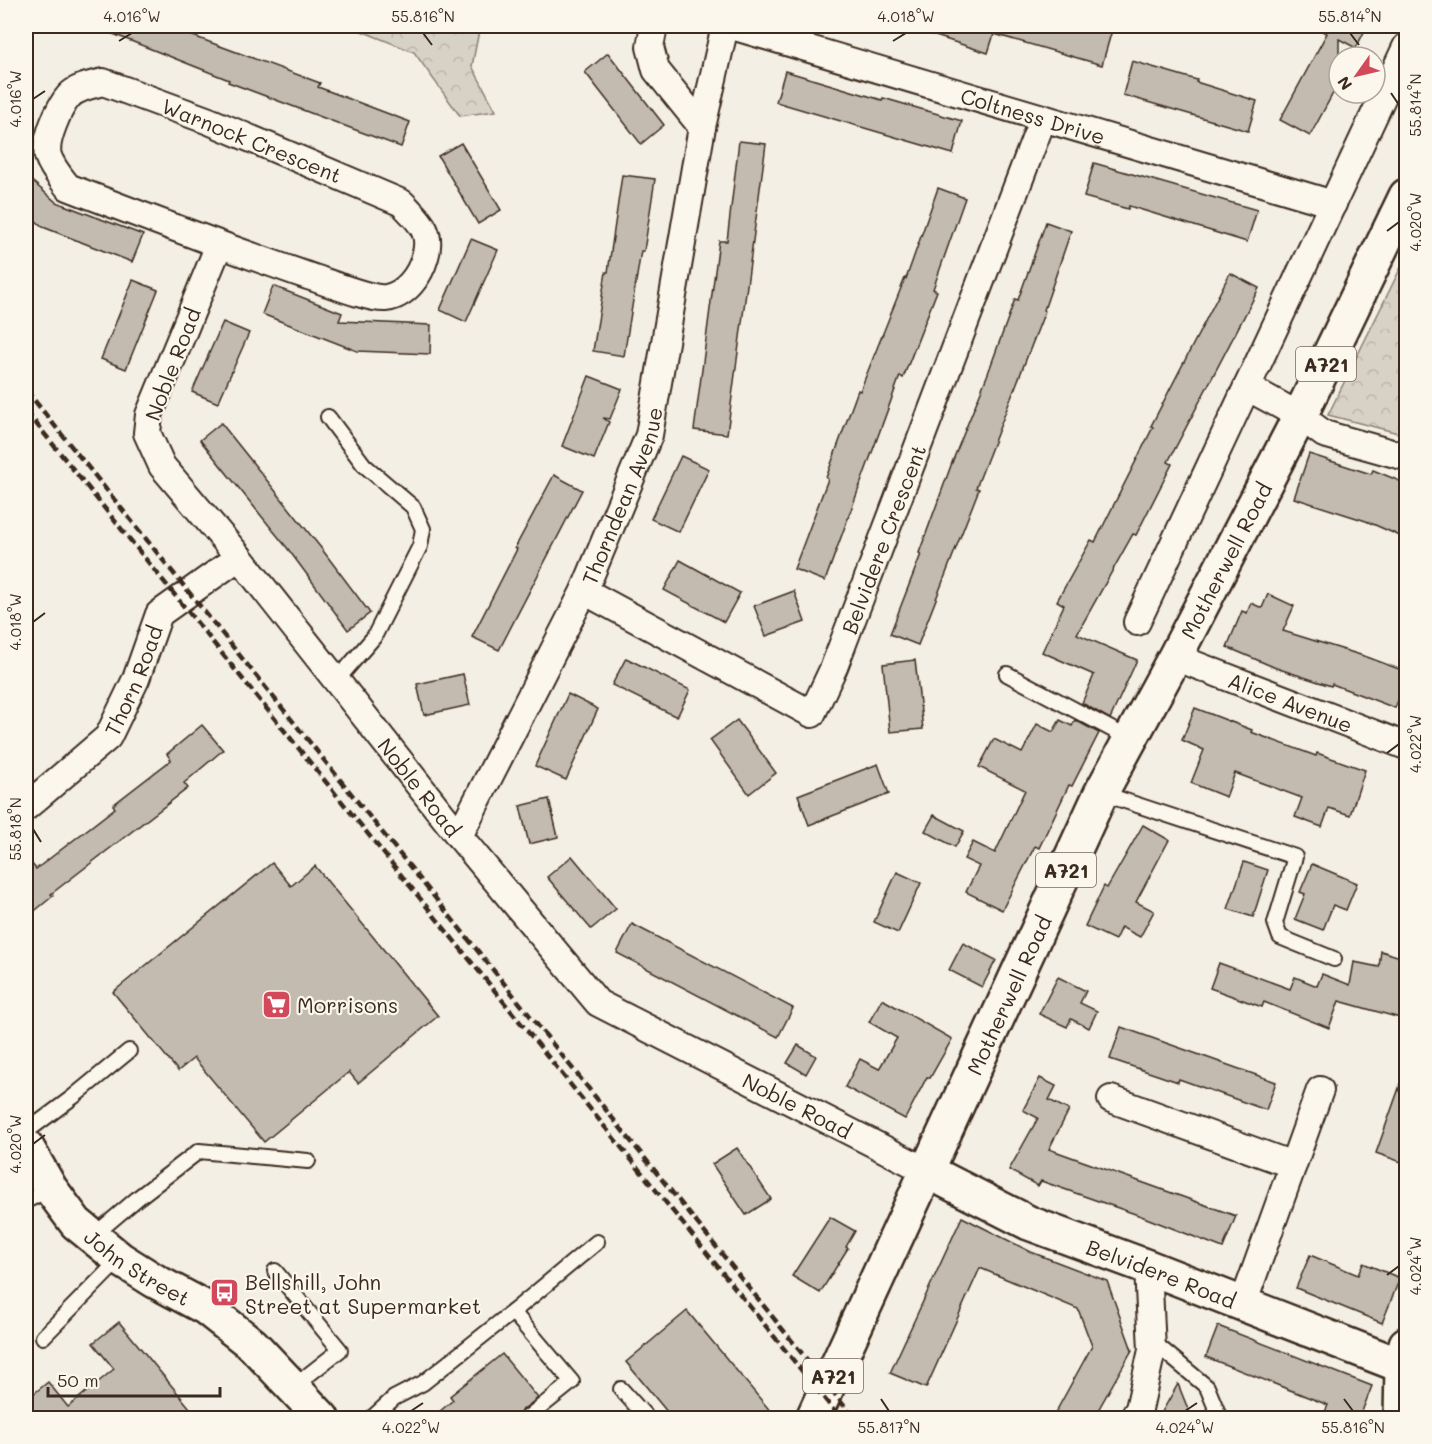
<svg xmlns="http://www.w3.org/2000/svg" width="1432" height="1444" font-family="Mali,sans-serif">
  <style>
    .forest { fill: url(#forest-crowns); stroke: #8a7e72; stroke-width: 1.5 }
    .building { fill: #c3bbb0; stroke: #3b2a1e; stroke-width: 1.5 }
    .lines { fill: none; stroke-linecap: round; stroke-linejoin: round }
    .lane-casing { stroke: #3b2a1e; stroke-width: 18 }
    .street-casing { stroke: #3b2a1e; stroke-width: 30 }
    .secondary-casing { stroke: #3b2a1e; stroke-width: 38 }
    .primary-casing { stroke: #3b2a1e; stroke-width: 38 }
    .lane { stroke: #fbf7ec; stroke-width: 14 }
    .street { stroke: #fbf7ec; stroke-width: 26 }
    .secondary { stroke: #fbf7ec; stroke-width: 33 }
    .primary { stroke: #fbf7ec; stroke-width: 33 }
    .rail { stroke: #3b2a1e; stroke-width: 4.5; stroke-dasharray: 9 4.5; stroke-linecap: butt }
    .ticks { fill: none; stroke: #3b2a1e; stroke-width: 2 }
    .labels { text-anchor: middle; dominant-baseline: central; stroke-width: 4.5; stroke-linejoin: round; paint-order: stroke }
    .shield { fill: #fbf7ec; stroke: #75685c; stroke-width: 1.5 }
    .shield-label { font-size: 20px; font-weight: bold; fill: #3b2a1e }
    .street-label { font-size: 21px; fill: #3b2a1e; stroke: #fbf7ec }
    .poi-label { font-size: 21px; fill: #3b2a1e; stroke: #fbf7ec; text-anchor: start }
    .neatline { fill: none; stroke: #3b2a1e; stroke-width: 2 }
    .ticks-label { font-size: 15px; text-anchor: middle; fill: #3b2a1e }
  </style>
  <defs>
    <pattern id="forest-crowns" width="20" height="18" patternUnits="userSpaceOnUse" patternTransform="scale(1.5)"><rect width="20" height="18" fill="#d8d1c6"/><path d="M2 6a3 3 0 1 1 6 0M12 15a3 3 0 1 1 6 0" fill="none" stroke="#bab4aa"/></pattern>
  </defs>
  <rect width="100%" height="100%" fill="#f3efe4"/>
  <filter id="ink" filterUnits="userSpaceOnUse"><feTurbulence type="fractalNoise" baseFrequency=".0167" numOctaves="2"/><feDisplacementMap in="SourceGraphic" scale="12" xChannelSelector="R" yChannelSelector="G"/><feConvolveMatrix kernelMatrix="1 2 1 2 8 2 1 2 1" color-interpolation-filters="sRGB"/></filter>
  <g filter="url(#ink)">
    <!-- forest -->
    <g class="forest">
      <polygon points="349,26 480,26 472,66 496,111 460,116 414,52"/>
      <polygon points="1406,257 1406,435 1328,415"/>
    </g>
    <!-- building -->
    <g class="building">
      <polygon points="93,26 166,26 320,83 318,87 410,122 401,147 228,82 229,80"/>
      <polygon points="915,26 1097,26 1112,30 1102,65 994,34 988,53 914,29"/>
      <polygon points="1311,26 1367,26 1356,48 1339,39 1339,82 1310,136 1280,120 1327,33"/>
      <polygon points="608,53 664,125 641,144 585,72"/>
      <polygon points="1132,61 1197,80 1196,82 1257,101 1248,131 1123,95"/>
      <polygon points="785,71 882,100 883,98 962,121 953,154 776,102"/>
      <polygon points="739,141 766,144 727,434 694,430 719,241 727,241"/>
      <polygon points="461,143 501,210 478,224 438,156"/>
      <polygon points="1094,163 1257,210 1247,242 1129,206 1128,209 1084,197"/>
      <polygon points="622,175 655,179 644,251 641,251 624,356 593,351 606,272 608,272"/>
      <polygon points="26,176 56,202 143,235 132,262 43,227 26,212"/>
      <polygon points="938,188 965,198 933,289 937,291 903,378 900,376 825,581 794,569 828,479 826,478 858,390 860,391 905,278 906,279"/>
      <polygon points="1046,222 1071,231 1044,310 1045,311 976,488 979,489 918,645 890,634 921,554 919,553 953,460 987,376 1015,299 1018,300"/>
      <polygon points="471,239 498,250 466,322 440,310"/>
      <polygon points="1230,273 1259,288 1168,462 1172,464 1136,535 1133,534 1077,634 1137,660 1110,719 1082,703 1094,675 1042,652 1064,605 1057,601 1091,540 1095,542 1153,427 1151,426"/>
      <polygon points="133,280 158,290 126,369 101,359"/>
      <polygon points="273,286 342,313 339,321 431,325 430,354 357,351 262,314"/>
      <polygon points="223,322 249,333 218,403 192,392"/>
      <polygon points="589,376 622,389 610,419 603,418 609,422 594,459 562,446"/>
      <polygon points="221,423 321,548 370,613 348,630 288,549 200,440"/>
      <polygon points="1309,454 1371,474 1373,470 1407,484 1407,539 1366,521 1294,498"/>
      <polygon points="681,456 709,469 679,532 651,519"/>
      <polygon points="554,475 582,490 499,650 472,637 517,549 515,548"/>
      <polygon points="680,560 740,593 724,622 664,590"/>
      <polygon points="794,591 805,622 766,636 754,606"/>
      <polygon points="1268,594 1294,606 1283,631 1367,657 1407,672 1407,679 1395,708 1332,684 1331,686 1276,668 1227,647 1242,611 1247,613 1251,603 1262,608"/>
      <polygon points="626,658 690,690 677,717 612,685"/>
      <polygon points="915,660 923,729 890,732 883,664"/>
      <polygon points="463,674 470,705 424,715 417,684"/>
      <polygon points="568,694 598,709 566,780 535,766"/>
      <polygon points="1195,708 1252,730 1251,732 1316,756 1317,753 1365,770 1350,815 1329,808 1322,827 1295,817 1302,798 1235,773 1226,797 1191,783 1204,750 1182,740"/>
      <polygon points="737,720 776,773 749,794 710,740"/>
      <polygon points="1060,720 1072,726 1075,720 1099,733 1072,786 1069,785 1039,848 1035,846 1002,910 966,892 979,866 964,859 973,842 995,853 1025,790 979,767 994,739 1022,753 1037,724 1053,732"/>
      <polygon points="202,725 223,750 184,783 188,788 51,894 53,896 26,918 26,857 36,869 115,808 113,805 171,760 167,754"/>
      <polygon points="878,764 889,794 809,825 798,795"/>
      <polygon points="549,799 558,837 529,844 520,806"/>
      <polygon points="934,815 964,831 955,847 925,831"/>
      <polygon points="1143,825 1169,840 1136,902 1154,911 1140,937 1121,927 1115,940 1085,926 1104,886 1107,888"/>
      <polygon points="572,856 616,909 591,929 547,877"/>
      <polygon points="1244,862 1268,870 1253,917 1228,909"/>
      <polygon points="272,863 291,886 315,866 438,1016 358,1083 349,1072 264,1142 194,1058 178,1071 113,992"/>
      <polygon points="1312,864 1357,883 1346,910 1333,905 1323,930 1295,919 1305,894 1300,892"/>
      <polygon points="897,872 921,883 898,933 874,922"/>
      <polygon points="632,924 793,1008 778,1037 617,953"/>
      <polygon points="963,943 996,960 982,987 949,970"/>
      <polygon points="1381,951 1407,959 1407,1020 1339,1001 1329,1028 1264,1002 1262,1007 1210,988 1219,963 1290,989 1295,977 1317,986 1322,974 1350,985 1354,962 1379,967"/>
      <polygon points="1058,977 1086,991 1080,1003 1097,1011 1089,1028 1071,1019 1067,1027 1039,1014"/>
      <polygon points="882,999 952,1039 930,1078 927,1077 905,1119 845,1087 860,1059 879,1069 897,1038 869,1022"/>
      <polygon points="1121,1027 1276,1082 1266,1110 1179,1079 1178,1082 1110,1059"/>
      <polygon points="798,1045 816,1056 806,1074 787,1063"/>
      <polygon points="1404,1074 1407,1075 1407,1164 1376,1153"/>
      <polygon points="1040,1078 1056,1086 1049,1100 1069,1110 1049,1149 1236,1216 1223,1248 1141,1216 1041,1181 1038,1186 1009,1170 1038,1118 1023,1110"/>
      <polygon points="737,1148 771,1199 746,1215 712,1164"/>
      <polygon points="830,1217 855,1231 846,1247 848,1248 820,1293 792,1276"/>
      <polygon points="962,1217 1031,1252 1107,1281 1132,1350 1093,1419 1052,1419 1092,1346 1078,1309 980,1268 926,1388 890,1373"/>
      <polygon points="1310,1255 1358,1275 1363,1263 1400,1278 1382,1323 1296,1288"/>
      <polygon points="687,1311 777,1419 673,1419 626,1362"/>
      <polygon points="119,1322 199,1419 36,1419 26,1406 26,1400 48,1382 68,1407 114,1369 93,1343"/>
      <polygon points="1218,1326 1372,1386 1359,1419 1322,1419 1328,1405 1206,1357"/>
      <polygon points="502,1354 538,1398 521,1411 518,1417 516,1419 431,1419 453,1400 450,1396"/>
      <polygon points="1178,1384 1192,1419 1158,1419"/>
    </g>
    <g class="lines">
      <defs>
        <g id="lane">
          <polyline points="328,417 364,465 413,507 423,529 420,546 374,637 336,681"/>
          <polyline points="1007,674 1130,739"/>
          <polyline points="1101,793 1295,857 1275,923 1280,937 1334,959"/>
          <polyline points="26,1132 73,1097 129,1051"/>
          <polyline points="26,1201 50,1188"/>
          <polyline points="93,1236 139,1197 199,1151 308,1161"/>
          <polyline points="275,1271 340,1350 293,1387"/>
          <polyline points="513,1312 572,1382 527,1418"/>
          <polyline points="43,1337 120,1259"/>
          <polyline points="1152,1341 1207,1387 1220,1418"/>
          <polyline points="621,1389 647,1418"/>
          <polyline points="372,1418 394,1398 423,1383 520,1306 597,1242"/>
        </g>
        <g id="street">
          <polyline points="654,26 650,47 656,70 702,127"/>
          <path id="s1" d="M732,26L1333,204"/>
          <path d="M103,82L209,121L402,203C419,221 433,231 425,257C420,275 406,295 386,298C371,300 324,281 308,276C227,248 148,218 68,187C61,178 52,168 48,156C44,141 59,107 69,96C77,87 92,85 103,82Z"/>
          <path id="s2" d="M219,245L149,415L147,433L162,466L239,557L459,836L598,1003L927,1171"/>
          <polyline points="1247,387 1300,416 1324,434 1406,457"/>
          <path id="s3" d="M584,591L812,714L834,667L1043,118"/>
          <polyline points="1137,622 1406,47"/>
          <path id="s4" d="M1175,657L1406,746"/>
          <path id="s5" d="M26,807L108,737L136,679L159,614L239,557"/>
          <path id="s6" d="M459,836L584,591L649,435L702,127L725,26"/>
          <polyline points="1111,1099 1293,1165"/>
          <polyline points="1243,1304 1320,1090"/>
          <polyline points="1133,1418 1139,1409 1152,1350 1148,1267"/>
        </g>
        <g id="secondary">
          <path id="s7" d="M26,1146L50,1188L76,1223L120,1259L155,1281L206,1308L253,1345L322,1418"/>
          <path id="s8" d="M927,1171L1029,1223L1148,1267L1402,1366"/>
        </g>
        <g id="primary">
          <path id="s9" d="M813,1418L1101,793L1175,657L1300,416L1406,196"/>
          <polyline points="1401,1418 1402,1366 1406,1344"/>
        </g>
      </defs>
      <!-- lane casing -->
      <use href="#lane" class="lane-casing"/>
      <!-- street casing -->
      <use href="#street" class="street-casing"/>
      <!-- secondary casing -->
      <use href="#secondary" class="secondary-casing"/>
      <!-- primary casing -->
      <use href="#primary" class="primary-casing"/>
      <!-- lane -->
      <use href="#lane" class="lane"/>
      <!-- street -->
      <use href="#street" class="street"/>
      <!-- secondary -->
      <use href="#secondary" class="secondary"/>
      <!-- primary -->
      <use href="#primary" class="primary"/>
      <!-- rail -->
      <g class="rail">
        <polyline points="26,390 854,1418"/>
        <polyline points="26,411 840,1418"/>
      </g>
    </g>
  </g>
  <!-- ticks -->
  <path class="ticks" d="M423,33L432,45M1350,33L1359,45M119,41L132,33M893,41L906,33M1391,93L1399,105M33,99L45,91M1387,231L1399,222M33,622L45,613M1387,753L1399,744M33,829L41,842M33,1144L45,1135M1387,1275L1399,1266M881,1399L889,1411M1344,1399L1353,1411M411,1411L423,1403M1185,1411L1197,1403"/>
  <!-- icons -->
  <defs>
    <symbol id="supermarket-square" viewBox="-11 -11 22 22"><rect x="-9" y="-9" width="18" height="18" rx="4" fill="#d1495b" stroke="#fbf7ec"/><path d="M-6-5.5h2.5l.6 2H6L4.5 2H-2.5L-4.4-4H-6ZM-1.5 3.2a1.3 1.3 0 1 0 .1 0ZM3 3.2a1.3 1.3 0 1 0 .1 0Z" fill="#fff"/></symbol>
    <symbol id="bus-square" viewBox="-11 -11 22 22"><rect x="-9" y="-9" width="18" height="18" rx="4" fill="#d1495b" stroke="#fbf7ec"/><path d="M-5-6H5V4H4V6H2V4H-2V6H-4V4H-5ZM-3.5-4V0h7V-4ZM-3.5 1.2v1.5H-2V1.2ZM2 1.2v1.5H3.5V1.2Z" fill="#fff"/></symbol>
  </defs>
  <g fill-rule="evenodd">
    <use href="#supermarket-square" x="260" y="988" width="33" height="33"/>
    <use href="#bus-square" x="208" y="1276" width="33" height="33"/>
  </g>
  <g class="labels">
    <!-- shield labels -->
    <g class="shield">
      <rect x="1296" y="347" width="60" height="34" rx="4.5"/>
      <rect x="1036" y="853" width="60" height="34" rx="4.5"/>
      <rect x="803" y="1359" width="60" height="34" rx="4.5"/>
    </g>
    <g class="shield-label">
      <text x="1326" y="364">A721</text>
      <text x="1066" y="870">A721</text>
      <text x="833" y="1376">A721</text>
    </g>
    <!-- street labels -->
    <g class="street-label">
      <text stroke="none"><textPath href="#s1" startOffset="314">Coltness Drive</textPath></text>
      <text transform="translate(252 140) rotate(22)">Warnock Crescent</text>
      <text transform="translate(172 364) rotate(-69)">Noble Road</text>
      <text stroke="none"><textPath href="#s6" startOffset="378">Thorndean Avenue</textPath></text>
      <text stroke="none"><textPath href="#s3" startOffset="448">Belvidere Crescent</textPath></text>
      <text stroke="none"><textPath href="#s9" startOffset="952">Motherwell Road</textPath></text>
      <text stroke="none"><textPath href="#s5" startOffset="170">Thorn Road</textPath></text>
      <text stroke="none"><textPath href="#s4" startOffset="124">Alice Avenue</textPath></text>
      <text stroke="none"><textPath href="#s2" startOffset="650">Noble Road</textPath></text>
      <text stroke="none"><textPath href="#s9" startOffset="466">Motherwell Road</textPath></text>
      <text stroke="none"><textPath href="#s2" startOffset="1154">Noble Road</textPath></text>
      <text stroke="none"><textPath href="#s7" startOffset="168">John Street</textPath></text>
      <text stroke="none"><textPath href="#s8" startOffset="256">Belvidere Road</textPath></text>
    </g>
    <!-- poi labels -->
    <g class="poi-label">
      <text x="297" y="1004">Morrisons</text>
      <text x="245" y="1281">Bellshill, John<tspan x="245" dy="24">Street at Supermarket</tspan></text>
    </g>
  </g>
  <!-- margin -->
  <rect width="1432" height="1444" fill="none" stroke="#fbf7ec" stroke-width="66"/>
  <!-- north arrow -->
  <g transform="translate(1357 75) rotate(236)"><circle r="28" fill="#fbf7ec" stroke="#aea59a" stroke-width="1.5"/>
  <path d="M0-4.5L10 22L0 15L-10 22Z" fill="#d1495b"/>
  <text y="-9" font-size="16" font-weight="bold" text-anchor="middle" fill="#3b2a1e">N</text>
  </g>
  <!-- scale -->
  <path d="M48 1387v9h172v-9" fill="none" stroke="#3b2a1e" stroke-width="3"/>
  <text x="57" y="1387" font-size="18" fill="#3b2a1e" stroke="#fbf7ec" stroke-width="4.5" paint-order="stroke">50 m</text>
  <rect x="33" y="33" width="1366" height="1378" class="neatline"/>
  <g class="ticks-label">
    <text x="132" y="22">4.016°W</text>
    <text x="423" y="22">55.816°N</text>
    <text x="906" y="22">4.018°W</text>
    <text x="1350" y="22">55.814°N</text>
    <text transform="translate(16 99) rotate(-90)" y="5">4.016°W</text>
    <text transform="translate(1416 105) rotate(-90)" y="5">55.814°N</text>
    <text transform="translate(1416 222) rotate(-90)" y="5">4.020°W</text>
    <text transform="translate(16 622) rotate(-90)" y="5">4.018°W</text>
    <text transform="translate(1416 744) rotate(-90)" y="5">4.022°W</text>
    <text transform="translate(16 829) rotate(-90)" y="5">55.818°N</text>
    <text transform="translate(16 1144) rotate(-90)" y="5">4.020°W</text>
    <text transform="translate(1416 1266) rotate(-90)" y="5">4.024°W</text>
    <text x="411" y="1433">4.022°W</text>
    <text x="889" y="1433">55.817°N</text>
    <text x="1185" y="1433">4.024°W</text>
    <text x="1353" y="1433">55.816°N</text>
  </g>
</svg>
